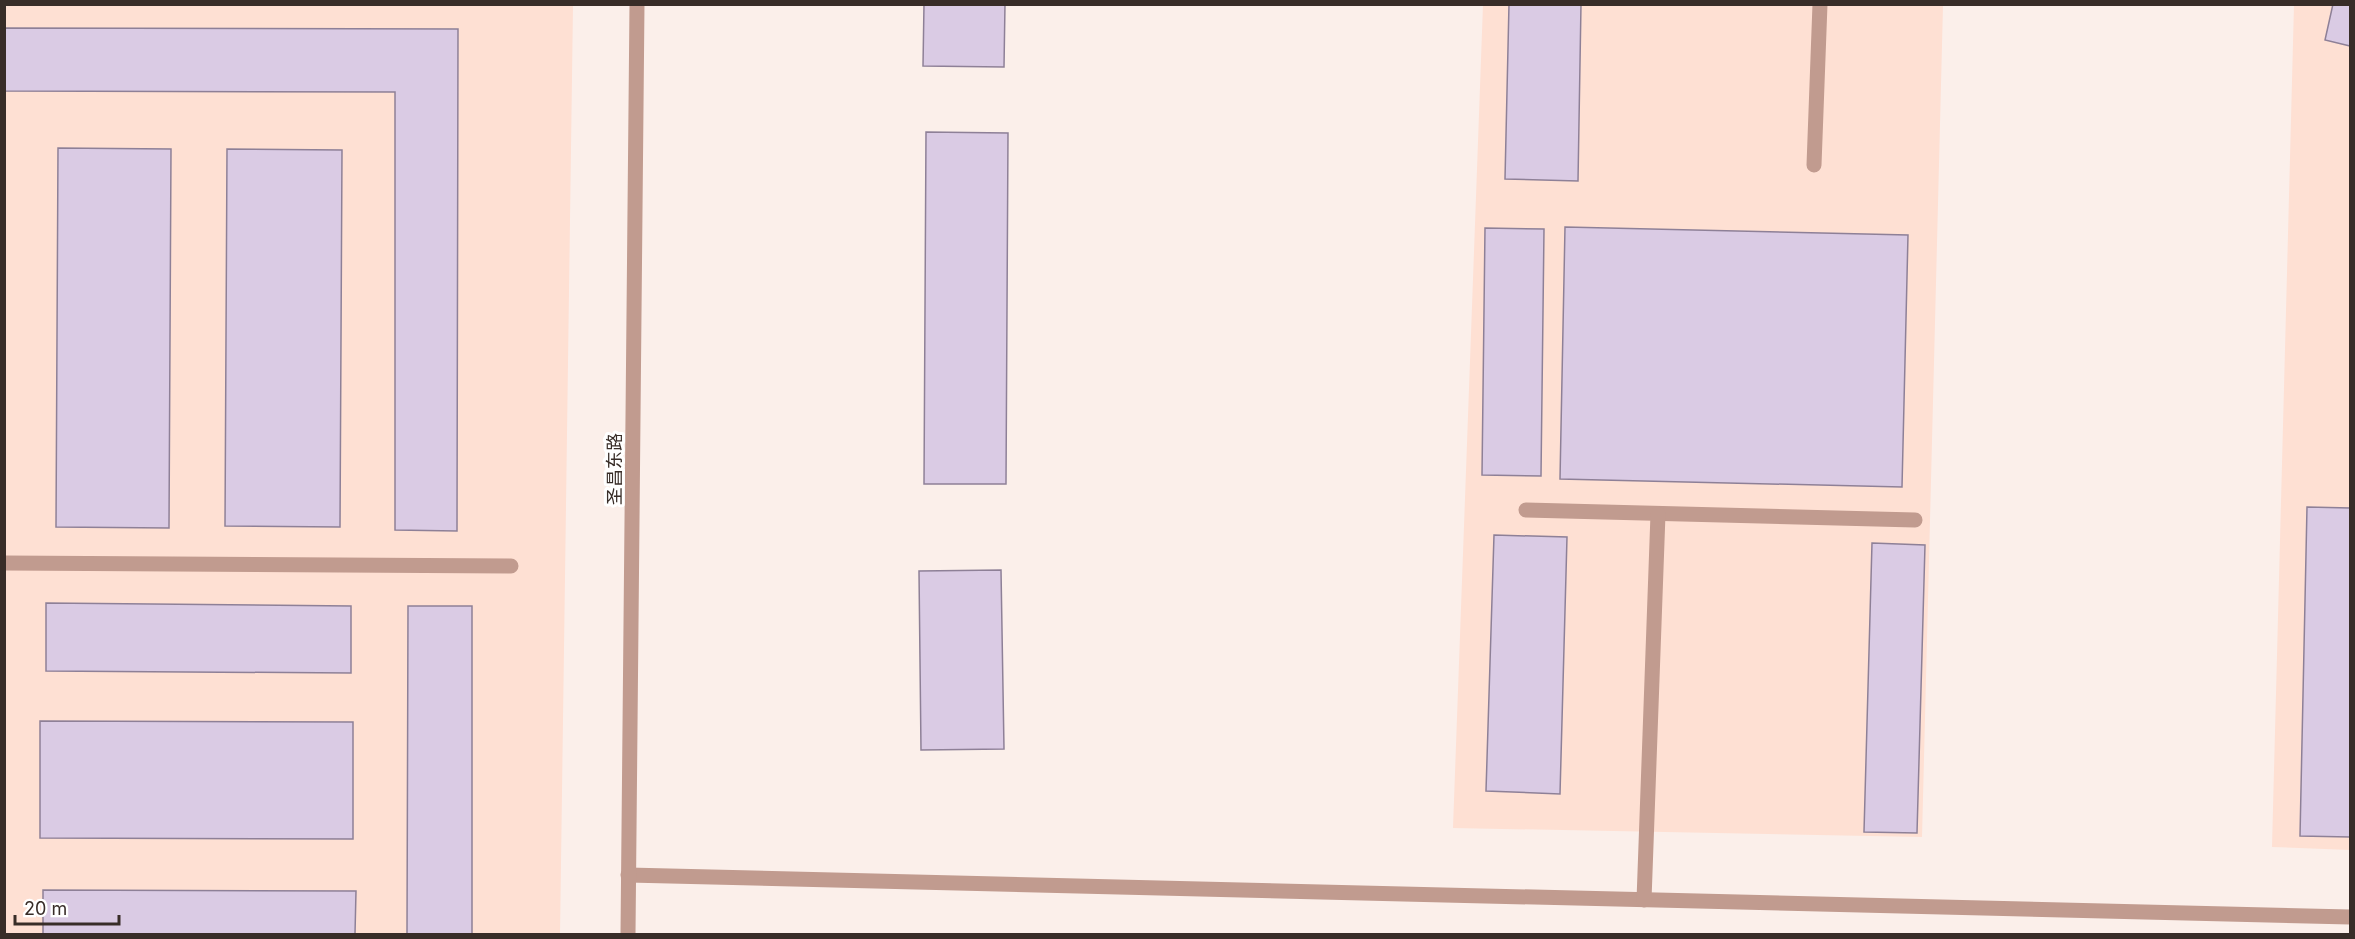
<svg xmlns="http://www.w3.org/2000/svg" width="2355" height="939" font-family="Inter,'Noto Sans SC',sans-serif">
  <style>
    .built { fill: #fee0d3 }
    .building { fill: #dacbe4; stroke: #8e8097; stroke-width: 1.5 }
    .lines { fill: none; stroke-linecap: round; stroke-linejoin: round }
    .minor { stroke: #c19b8f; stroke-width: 15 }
    .labels { text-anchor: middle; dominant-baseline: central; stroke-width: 6; stroke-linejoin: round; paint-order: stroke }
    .street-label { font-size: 18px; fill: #382d28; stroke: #fff }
  </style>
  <rect width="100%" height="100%" fill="#fbefea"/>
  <!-- built -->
  <g class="built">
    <polygon points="5,5 573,5 560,934 5,934"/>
    <polygon points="1483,5 1943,5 1922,837 1453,828"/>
    <polygon points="2294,5 2350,5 2350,850 2272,847"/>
  </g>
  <!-- building -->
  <g class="building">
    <polygon points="924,4 1005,4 1004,67 923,66"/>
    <polygon points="1509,4 1581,4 1578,181 1505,179"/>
    <polygon points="2333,4 2350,4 2350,46 2325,40"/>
    <polygon points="4,28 458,29 457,531 395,530 395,92 4,91"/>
    <polygon points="926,132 1008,133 1006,484 924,484"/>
    <polygon points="58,148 171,149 169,528 56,527"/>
    <polygon points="227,149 342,150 340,527 225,526"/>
    <polygon points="1565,227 1908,235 1902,487 1560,479"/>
    <polygon points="1485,228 1544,229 1541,476 1482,475"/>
    <polygon points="2307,507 2350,508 2350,837 2300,836"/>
    <polygon points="1494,535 1567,537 1560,794 1486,791"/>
    <polygon points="1872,543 1925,545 1917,833 1864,832"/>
    <polygon points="1001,570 1004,749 921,750 919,571"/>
    <polygon points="46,603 351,606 351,673 46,671"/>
    <polygon points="408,606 472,606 472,934 407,934"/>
    <polygon points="40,721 353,722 353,839 40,838"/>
    <polygon points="43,890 356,891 355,934 43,934"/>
  </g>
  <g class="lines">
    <!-- minor -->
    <g class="minor">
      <polyline points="1814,165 1820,4"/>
      <polyline points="1526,510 1915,520"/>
      <polyline points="4,563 511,566"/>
      <polyline points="628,875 2350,917"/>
      <polyline points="1644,900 1658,514"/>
      <polyline points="628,934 637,4"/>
    </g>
  </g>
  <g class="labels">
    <!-- street labels -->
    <g class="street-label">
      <text transform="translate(614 469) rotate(-90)">圣昌东路</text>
    </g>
  </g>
  <!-- border -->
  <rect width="2355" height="939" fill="none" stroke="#382d28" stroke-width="12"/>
  <!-- scale -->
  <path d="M15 915v9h104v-9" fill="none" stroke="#382d28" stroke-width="3"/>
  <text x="24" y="915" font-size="18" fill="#382d28" stroke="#ffffff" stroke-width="4.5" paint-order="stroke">20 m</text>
</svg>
